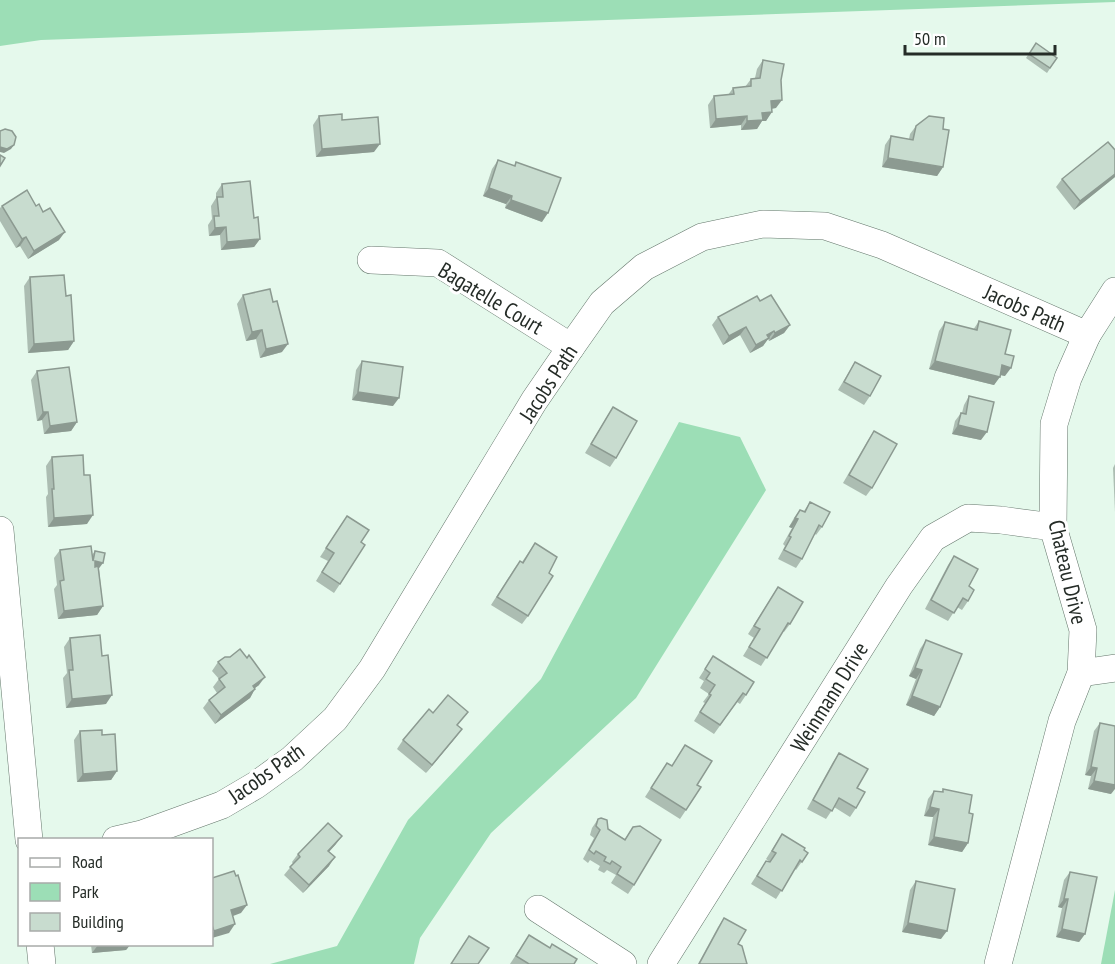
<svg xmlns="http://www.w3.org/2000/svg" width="1115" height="964" font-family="'PT Sans Narrow',sans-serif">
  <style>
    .green { fill: #9cdeb6 }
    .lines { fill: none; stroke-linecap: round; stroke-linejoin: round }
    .minor-casing { stroke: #64766b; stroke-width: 28 }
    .minor { stroke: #fff; stroke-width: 27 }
    .wall { fill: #acbdb2 }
    .shaded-wall { fill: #8c9a91 }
    .building { fill: #c8dccf; stroke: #8c9a91; stroke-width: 1.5 }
    .labels { text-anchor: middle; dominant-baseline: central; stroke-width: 6; stroke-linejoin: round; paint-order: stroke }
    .street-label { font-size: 22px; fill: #252c27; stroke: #fff }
  </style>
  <rect width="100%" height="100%" fill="#e5f9ec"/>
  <!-- green -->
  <g class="green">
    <polygon points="0,0 1115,0 1115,2 41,40 0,46"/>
    <polygon points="679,422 740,437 766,490 636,698 491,833 420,938 414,964 270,964 337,946 408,820 541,679"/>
    <polygon points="1115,890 1115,964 1101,964"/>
  </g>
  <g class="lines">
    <defs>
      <g id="minor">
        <polyline points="371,260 438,263 571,347"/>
        <polyline points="0,530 29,840"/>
        <polyline points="1081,673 1115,668"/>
        <polyline points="116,840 142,834 222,805 256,785 292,759 335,719 372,669 534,401 571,347 602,303 644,267 702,237 763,224 825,226 882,245 1087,335"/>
        <polyline points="538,909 623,964"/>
        <polyline points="40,944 42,964"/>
        <polyline points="661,964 899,586 933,538 968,518 1001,520 1053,527"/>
        <polyline points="998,964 1062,721 1081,673 1083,630 1053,527 1054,424 1068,378 1087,335 1115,291"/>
      </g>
    </defs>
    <!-- minor casing -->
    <use href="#minor" class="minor-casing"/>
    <!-- minor -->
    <use href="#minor" class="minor"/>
  </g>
  <!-- wall -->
  <g class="wall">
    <polygon points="1036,43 1057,58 1047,73 1026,58"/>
    <polygon points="763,60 776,108 772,109 766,121 762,121 757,129 741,130 741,125 710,128 708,105 714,96 728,95 733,88 745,87 751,79 755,78 757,69"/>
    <polygon points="319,116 342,120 374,152 316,157 313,125"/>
    <polygon points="916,126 943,167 937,176 882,167 885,145 891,136 909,139 910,134"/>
    <polygon points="1115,150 1115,177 1074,210 1056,187 1062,179"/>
    <polygon points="498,160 514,166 516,162 542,222 505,208 506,204 483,196 492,169"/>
    <polygon points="222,184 254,218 260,239 254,247 221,250 220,235 209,236 208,225 212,219 211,206 216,198 216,193"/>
    <polygon points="2,206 59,240 28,259 20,246 16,248 0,221 0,208"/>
    <polygon points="30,277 66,296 74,341 68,350 28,353 24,286"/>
    <polygon points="243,295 273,302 282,352 260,358 256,339 246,341 237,304"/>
    <polygon points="760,301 790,325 784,333 769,341 768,339 767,340 763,346 750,353 740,335 723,345 712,325 718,317"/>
    <polygon points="979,321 1005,354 1005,376 1000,375 994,385 929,369 939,331 945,322 973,330"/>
    <polygon points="362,361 393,406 352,400 356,370"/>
    <polygon points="855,362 870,396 864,405 838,390"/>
    <polygon points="37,371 77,422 71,431 44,434 42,420 37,421 31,380"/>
    <polygon points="969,396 981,440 952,434 955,421 961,413 962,413 964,405"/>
    <polygon points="613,407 616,458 610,467 585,453"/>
    <polygon points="874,431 872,488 866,496 843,483 868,440"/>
    <polygon points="52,457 87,524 48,527 46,497 48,494 46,466"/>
    <polygon points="1115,464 1115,512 1113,468"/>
    <polygon points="810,502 822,527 816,535 815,534 802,559 796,568 778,559 785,546 783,544 792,528 789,527 794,518 800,510 804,511"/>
    <polygon points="341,525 361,542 340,584 334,593 316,581 328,561 320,557"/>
    <polygon points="535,543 528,616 522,624 491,605 514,569 520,561 522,562"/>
    <polygon points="60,550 92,555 95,551 99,569 103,606 97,615 58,619 54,589 57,585 54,558"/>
    <polygon points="954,556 969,586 968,601 962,610 957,607 948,621 925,609 948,565"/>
    <polygon points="778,587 790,624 784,632 783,631 761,666 743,656 754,638 748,634"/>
    <polygon points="70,638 106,704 66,708 63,678 67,673 64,647"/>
    <polygon points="926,640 940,707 934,716 906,705 916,679 909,676 920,649"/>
    <polygon points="713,656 746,695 740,704 737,702 714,734 694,721 705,703 703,702 709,694 700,688 704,681 699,678"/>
    <polygon points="230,657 259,685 255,688 250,698 215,724 203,708 209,700 217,693 213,687 219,679 212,671 218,662"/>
    <polygon points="433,713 458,725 456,737 426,773 397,749 403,740"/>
    <polygon points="1100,723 1111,794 1088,789 1091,776 1085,775 1094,731"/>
    <polygon points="80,731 102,735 117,771 111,780 77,782 74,740"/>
    <polygon points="685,745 686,810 680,819 645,797 667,763 672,766"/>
    <polygon points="839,753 857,788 856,808 850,817 834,807 826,819 807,809 833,762"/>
    <polygon points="943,789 969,813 968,843 962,852 928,845 933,817 924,816 928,799 934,791 942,792"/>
    <polygon points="598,819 608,829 625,839 633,827 634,885 628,894 611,883 616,875 607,870 604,873 598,870 600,866 590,860 588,863 583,859 594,838 590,835 592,828"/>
    <polygon points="782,834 808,853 796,870 795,869 776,899 751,884 766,861 770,862 766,859"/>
    <polygon points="336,844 329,852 329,866 303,893 284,875 293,864 292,862 298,854"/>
    <polygon points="1070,872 1085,934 1079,942 1056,937 1062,908 1058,907 1064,880"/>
    <polygon points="916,881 941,939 902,932 910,890"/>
    <polygon points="724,918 747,964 698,964 718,927"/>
    <polygon points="529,935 574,964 510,964"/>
    <polygon points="91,945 130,945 126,950 92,953"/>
  </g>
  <!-- shaded-wall -->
  <g class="shaded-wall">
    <polygon points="782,100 776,108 765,109 771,101"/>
    <polygon points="772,112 766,121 762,121 757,129 741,130 747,121 762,113"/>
    <polygon points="747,116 741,125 710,128 716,119"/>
    <polygon points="380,144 374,152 316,157 322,149"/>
    <polygon points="14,145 11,149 4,153 0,152 0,147"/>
    <polygon points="888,158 943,167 937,176 882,167"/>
    <polygon points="1115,174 1115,177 1074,210 1080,201"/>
    <polygon points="489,188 512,196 506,204 483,196"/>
    <polygon points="511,200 548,213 542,222 505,208"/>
    <polygon points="226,227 220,235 209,236 215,228"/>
    <polygon points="65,232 59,240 28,259 34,251"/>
    <polygon points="26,237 20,246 16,248 22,239"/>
    <polygon points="260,239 254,247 221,250 227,242"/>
    <polygon points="790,325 784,333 769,341 775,333"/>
    <polygon points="746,327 740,335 723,345 729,336"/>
    <polygon points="262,330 256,339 246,341 252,332"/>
    <polygon points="774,331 763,346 750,353 756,345 767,335"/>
    <polygon points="74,341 68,350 28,353 34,344"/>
    <polygon points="288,344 282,352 260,358 266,349"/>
    <polygon points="935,361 1000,377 994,385 929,369"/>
    <polygon points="1002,365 1011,368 1005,376 996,374"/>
    <polygon points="358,392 399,398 393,406 352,400"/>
    <polygon points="43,412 48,412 42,420 37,421"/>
    <polygon points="77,422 71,431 44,434 50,426"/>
    <polygon points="958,425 987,432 981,440 952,434"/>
    <polygon points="93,515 87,524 48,527 54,518"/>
    <polygon points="795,518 798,519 792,528 789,527"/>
    <polygon points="95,561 103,563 97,571 89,569"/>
    <polygon points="103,606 97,615 58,619 64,611"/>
    <polygon points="915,668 922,670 916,679 909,676"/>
    <polygon points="265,677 259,685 247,694 253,686"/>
    <polygon points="255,689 250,698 215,724 221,715"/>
    <polygon points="112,695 106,704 66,708 72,699"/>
    <polygon points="912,696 940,707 934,716 906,705"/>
    <polygon points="462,729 456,737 426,773 432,765"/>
    <polygon points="1091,767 1097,768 1091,776 1085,775"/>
    <polygon points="117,771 111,780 77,782 83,774"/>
    <polygon points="1094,781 1115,785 1115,789 1111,794 1088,789"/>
    <polygon points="930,807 939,809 933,817 924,816"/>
    <polygon points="342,836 336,844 322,859 328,851"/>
    <polygon points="934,837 968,843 962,852 928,845"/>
    <polygon points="335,857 329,866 303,893 309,885"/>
    <polygon points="1064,899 1068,899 1062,908 1058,907"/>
    <polygon points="247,905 241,913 225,919 231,910"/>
    <polygon points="908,923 947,931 941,939 902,932"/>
    <polygon points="235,924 229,933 212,938 212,934 214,931"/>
    <polygon points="1062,929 1085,934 1079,942 1056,937"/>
    <polygon points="98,945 130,945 126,950 92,953"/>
  </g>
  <!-- building -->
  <g class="building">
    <polygon points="1036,43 1057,58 1050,68 1029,54"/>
    <polygon points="763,60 784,64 781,80 782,100 771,101 772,112 762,113 763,120 747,121 747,116 716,119 714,96 734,94 733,88 751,86 751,79 760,78"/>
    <polygon points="342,114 342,120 378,117 380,144 322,149 319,116"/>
    <polygon points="929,116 944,118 943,129 949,130 943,167 888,158 891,136 913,140 916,126"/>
    <polygon points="5,129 12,131 16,137 14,145 7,149 0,147 0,131"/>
    <polygon points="1108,142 1115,150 1115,174 1080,201 1062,179"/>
    <polygon points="0,155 5,158 0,166"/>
    <polygon points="498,160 515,166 516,162 561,178 548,213 511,200 512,196 489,188"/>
    <polygon points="250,181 254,218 258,217 260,239 227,242 226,227 215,228 214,216 219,216 217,197 223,197 222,184"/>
    <polygon points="27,190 36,206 39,204 43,212 50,208 65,232 34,251 26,237 22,239 2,206"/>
    <polygon points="64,275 66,296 71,295 74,341 34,344 30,277"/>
    <polygon points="270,289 273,302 277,301 288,344 266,349 262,330 252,332 243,295"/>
    <polygon points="771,295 790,325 775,333 774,331 767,335 769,338 756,345 746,327 729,336 718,317 757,296 760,301"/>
    <polygon points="979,321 1011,330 1005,354 1014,356 1011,368 1002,365 1000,377 935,361 945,322 977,330"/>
    <polygon points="362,361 403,367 399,398 358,392"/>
    <polygon points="855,362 881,376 870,396 844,382"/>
    <polygon points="69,367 77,422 50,426 48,412 43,412 37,371"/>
    <polygon points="969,396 994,402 987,432 958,425 961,413 966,414"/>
    <polygon points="613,407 637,421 616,458 591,444"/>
    <polygon points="874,431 897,444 872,488 849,475"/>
    <polygon points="83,455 84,475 90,475 93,515 54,518 52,489 54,489 52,457"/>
    <polygon points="810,502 830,512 822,527 819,525 802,559 784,550 791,537 789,536 798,519 795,518 800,510 805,512"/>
    <polygon points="347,516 369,530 361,542 365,545 340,584 322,572 334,553 326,548"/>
    <polygon points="535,543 557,557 549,573 553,576 528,616 497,597 520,561 523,563"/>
    <polygon points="91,546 93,561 95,551 105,553 103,563 95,561 95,567 98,566 103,606 64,611 60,581 64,580 60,550"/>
    <polygon points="954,556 978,569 969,586 974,590 968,601 963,598 954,613 931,600"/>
    <polygon points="778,587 803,602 790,624 788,623 767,658 749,647 760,629 754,626"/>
    <polygon points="100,635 102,656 108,655 112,695 72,699 69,670 73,670 70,638"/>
    <polygon points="926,640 962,654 940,707 912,696 922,670 915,668"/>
    <polygon points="240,649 247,658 249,655 265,677 253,686 255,689 221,715 209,700 225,687 219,679 227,673 218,662 225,657 230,657"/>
    <polygon points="713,656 754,682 746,695 743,693 720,725 700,712 711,695 709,694 715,685 706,679 710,673 705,669"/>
    <polygon points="448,695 468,712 457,725 462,729 432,765 403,740 429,709 433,713"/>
    <polygon points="1100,723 1115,726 1115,785 1094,781 1097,768 1091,767"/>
    <polygon points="102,730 102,735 115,734 117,771 83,774 80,731"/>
    <polygon points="685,745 712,761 697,785 701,787 686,810 651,788 667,763 672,766"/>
    <polygon points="839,753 868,769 857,788 865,792 856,808 839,798 832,811 813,800"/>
    <polygon points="943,789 972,795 969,813 973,814 968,843 934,837 939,809 930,807 934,791 943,792"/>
    <polygon points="601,818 607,820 608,829 625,840 633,827 640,826 661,840 634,885 617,874 621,867 612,861 610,864 604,861 606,857 596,851 594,854 589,850 600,830 596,826 598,819"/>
    <polygon points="328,823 342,836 328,851 335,857 309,885 290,867 300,857 298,854"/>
    <polygon points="782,834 805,848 804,850 808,853 802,862 800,860 782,891 757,876 766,861 770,862 776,853 772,851"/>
    <polygon points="234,871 236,876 238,875 247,905 231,910 235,924 214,931 212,925 212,878"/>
    <polygon points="1070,872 1097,877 1085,934 1062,929 1068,899 1064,899"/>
    <polygon points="916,881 955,889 947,931 908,923"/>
    <polygon points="724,918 746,930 738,944 742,946 747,964 699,964"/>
    <polygon points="529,935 550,948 552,944 577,959 574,964 529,964 516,956"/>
    <polygon points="469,936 489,948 478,964 451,964"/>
  </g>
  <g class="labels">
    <!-- street labels -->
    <g class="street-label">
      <text transform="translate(491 298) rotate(31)">Bagatelle Court</text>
      <text transform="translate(1025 308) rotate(24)">Jacobs Path</text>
      <text transform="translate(548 383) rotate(-57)">Jacobs Path</text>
      <text transform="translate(1068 572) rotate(77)">Chateau Drive</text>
      <text transform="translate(829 697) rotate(-58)">Weinmann Drive</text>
      <text transform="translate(266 773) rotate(-35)">Jacobs Path</text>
    </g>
  </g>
  <!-- legend -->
  <rect x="18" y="838" width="195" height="108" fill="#ffffff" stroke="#a8aba9" stroke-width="1.5"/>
  <rect x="30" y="858" width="30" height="9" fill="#ffffff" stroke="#a8aba9" stroke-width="1.5"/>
  <text x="72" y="868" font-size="18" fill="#252c27">Road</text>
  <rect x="30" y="883" width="30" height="18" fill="#9cdeb6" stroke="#a8aba9" stroke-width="1.5"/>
  <text x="72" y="898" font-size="18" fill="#252c27">Park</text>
  <rect x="30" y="913" width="30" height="18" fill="#c8dccf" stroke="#a8aba9" stroke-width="1.5"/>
  <text x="72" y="928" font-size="18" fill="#252c27">Building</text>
  <!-- scale -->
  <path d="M905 45v9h150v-9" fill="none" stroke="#252c27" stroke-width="3"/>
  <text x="914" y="45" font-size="18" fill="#252c27" stroke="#ffffff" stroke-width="4.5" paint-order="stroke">50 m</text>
</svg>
